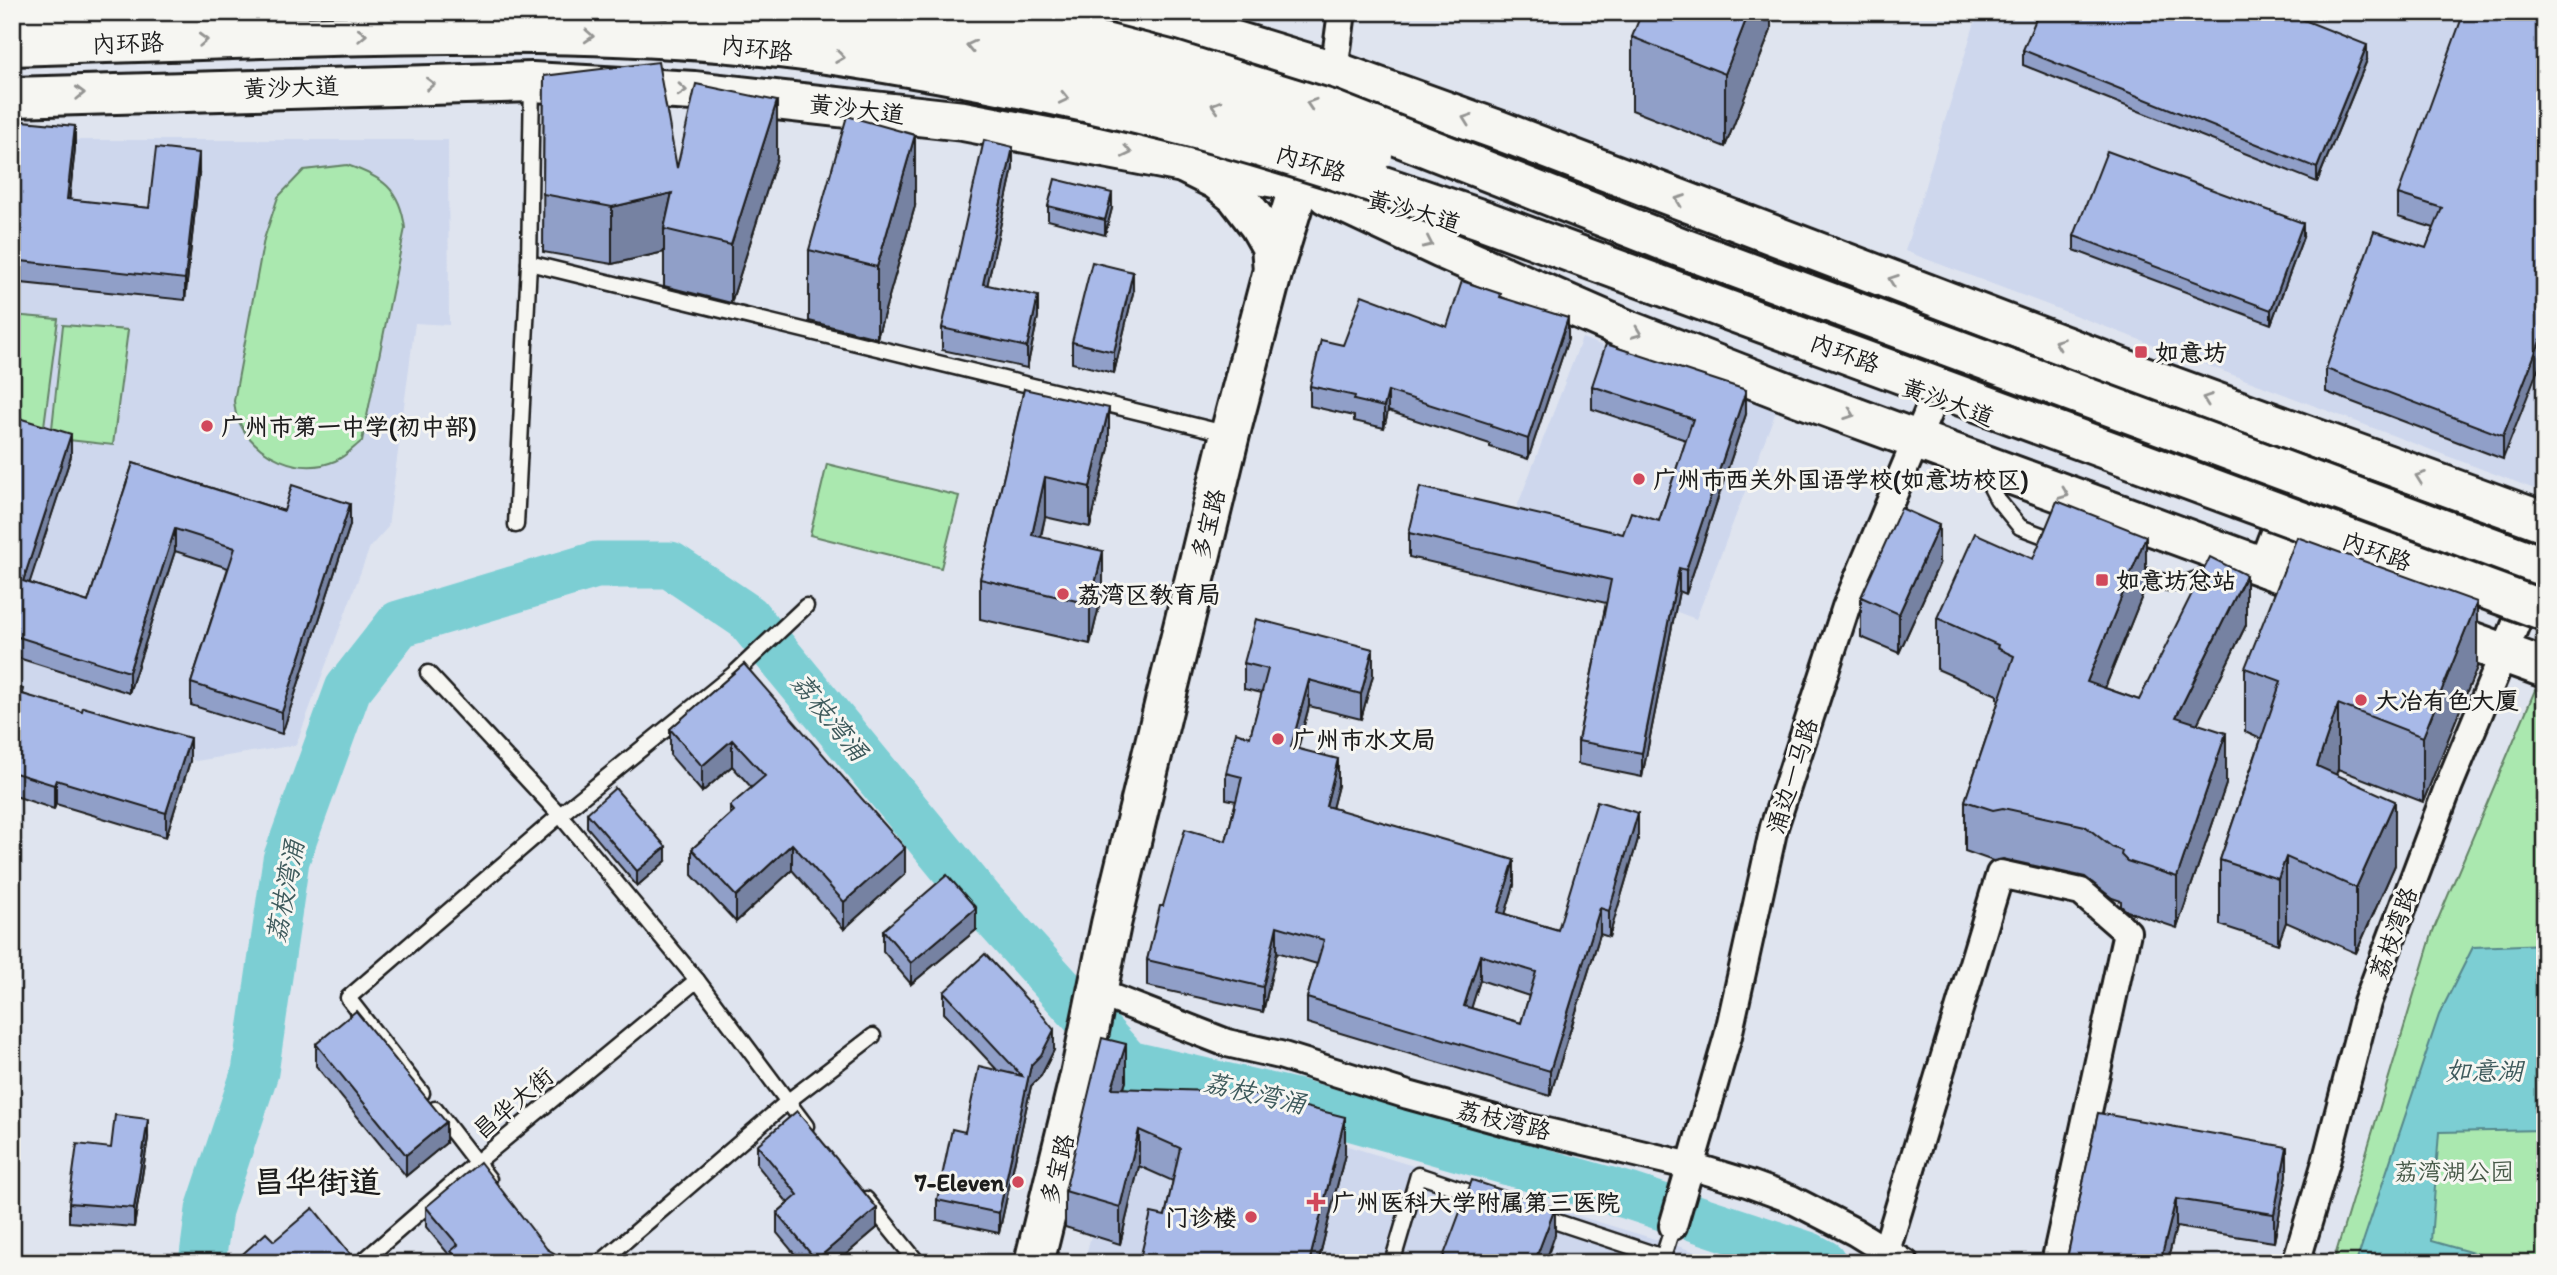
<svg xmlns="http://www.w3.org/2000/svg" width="2557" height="1275" font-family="Itim,'LXGW WenKai TC',sans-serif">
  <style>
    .built { fill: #ced7ed }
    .green { fill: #aae8af; stroke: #638266; stroke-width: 2 }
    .water { fill: #7cced3; stroke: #56878a; stroke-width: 2 }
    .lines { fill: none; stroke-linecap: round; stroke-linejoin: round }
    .river { stroke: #7cced3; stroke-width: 47 }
    .lane-casing { stroke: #1c1c1c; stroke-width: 19 }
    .street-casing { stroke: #1c1c1c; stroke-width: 32 }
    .secondary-casing { stroke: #1c1c1c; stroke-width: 44 }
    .highway-casing { stroke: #1c1c1c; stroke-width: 44 }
    .lane { stroke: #f6f6f2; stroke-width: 14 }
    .street { stroke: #f6f6f2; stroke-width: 26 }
    .secondary { stroke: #f6f6f2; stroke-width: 38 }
    .highway { stroke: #f6f6f2; stroke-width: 38 }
    .highway-bridge-casing { stroke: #1c1c1c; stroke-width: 44; stroke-linecap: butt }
    .highway-bridge { stroke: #f6f6f2; stroke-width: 38 }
    .wall { fill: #909fc8; stroke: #1c1c1c; stroke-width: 2; fill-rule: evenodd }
    .shaded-wall { fill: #7682a2; stroke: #1c1c1c; stroke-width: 2 }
    .building { fill: #a8b9e8; stroke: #1c1c1c; stroke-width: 2; fill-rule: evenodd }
    .oneway { stroke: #949492 }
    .poi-dot { fill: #d1495b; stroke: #f6f6f2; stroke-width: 2.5 }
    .labels { text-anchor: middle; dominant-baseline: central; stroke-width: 6; stroke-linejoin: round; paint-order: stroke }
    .street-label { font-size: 24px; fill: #1c1c1c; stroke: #f6f6f2 }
    .poi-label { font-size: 24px; font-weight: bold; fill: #1c1c1c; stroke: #f6f6f2; text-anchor: start }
    .park-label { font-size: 24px; fill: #475948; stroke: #f6f6f2 }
    .water-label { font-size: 26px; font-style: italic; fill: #3e5a5c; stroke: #f6f6f2 }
    .district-label { font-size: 32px; font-weight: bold; fill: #1c1c1c; stroke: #f6f6f2 }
  </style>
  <rect width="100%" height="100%" fill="#dfe4ef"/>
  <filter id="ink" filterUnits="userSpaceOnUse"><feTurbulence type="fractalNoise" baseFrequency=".0143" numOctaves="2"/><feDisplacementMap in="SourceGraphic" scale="14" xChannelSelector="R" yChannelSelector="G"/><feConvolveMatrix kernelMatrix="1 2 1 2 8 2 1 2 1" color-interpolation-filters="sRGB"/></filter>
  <g filter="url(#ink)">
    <!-- built -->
    <g class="built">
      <polygon points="1978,12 2545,12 2545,493 1905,251"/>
      <polygon points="12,140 448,140 449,325 415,323 388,527 370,547 296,745 196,761 12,696"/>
      <polygon points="1582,338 1776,411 1696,619 1502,546"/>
      <polygon points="1285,1127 1668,1243 1730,1263 1084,1263 1108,1169"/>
    </g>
    <!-- green -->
    <g class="green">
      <path d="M347,165C382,177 400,188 405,228L362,441C354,447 345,457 335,461C299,476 256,456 239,422C235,416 235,407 234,401L264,239L278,197L304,170Z"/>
      <polygon points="12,315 58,319 43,434 12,430"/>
      <polygon points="63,325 128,330 113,445 51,438"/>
      <polygon points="827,464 959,496 941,568 810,535"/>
      <polygon points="2535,690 2545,694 2545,1263 2333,1263 2433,931"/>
    </g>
    <!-- water -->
    <polygon class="water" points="2545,944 2545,1130 2439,1132 2431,1241 2509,1263 2356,1263 2439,1015 2473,947"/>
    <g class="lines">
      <!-- river -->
      <polyline class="river" points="202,1263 209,1210 255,1072 286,860 348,689 399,624 596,565 670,565 747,617 980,900 1128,1064 1303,1104 1629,1196 1808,1255 1823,1263"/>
      <defs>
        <g id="lane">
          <polyline points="529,263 1229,434"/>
          <polyline points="1983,472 1997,499 2020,527 2060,542"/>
          <polyline points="516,525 529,263 532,82"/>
          <path d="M2131,570C2170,585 2177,591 2216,570"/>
          <polyline points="428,673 560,815 697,980 806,1126"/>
          <polyline points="422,1093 348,998 560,815 736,672 806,606"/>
          <polyline points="435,1109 489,1179"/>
          <polyline points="866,1199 918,1263"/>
          <polyline points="1539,1216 1663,1257 1673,1226"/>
          <polyline points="361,1263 477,1162 697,980"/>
          <polyline points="600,1263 787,1102 873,1036"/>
          <polyline points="1392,1263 1418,1175 1484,1197"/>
        </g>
        <g id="street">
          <polyline points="1334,71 1342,12"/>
          <polyline points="1097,992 1227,1043 1280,1055 1408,1095 1513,1124 1691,1166 1747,1183 1791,1199 1855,1232 1905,1263"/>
          <polyline points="1673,1226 1728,1036 1774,827 1846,607 1934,398"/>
          <polyline points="1886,1251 2000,874 2081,892 2127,932 2055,1263"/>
          <polyline points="2296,1263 2326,1162 2367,1003 2449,785 2520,614"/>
        </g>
        <g id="secondary">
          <polyline points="1130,12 1189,27 1334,71 1498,130 2122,368 2545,522"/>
          <polyline points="1187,165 1217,180 1236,195 1259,225 1271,246 1273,270"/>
          <polyline points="1327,195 1440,248 1625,329 1797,396 2332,592"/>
          <polyline points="2267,568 2283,526"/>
          <polyline points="2429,626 2545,668"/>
          <polyline points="1034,1263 1080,1075 1111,924 1230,434 1273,270 1300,182 1320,158"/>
        </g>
        <g id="highway">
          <polyline points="12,16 184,12"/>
          <polyline points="12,46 293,37"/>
          <polyline points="12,97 532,82 694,91 963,121 1183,163 1300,182 1376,199"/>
        </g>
      </defs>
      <!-- lane casing -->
      <use href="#lane" class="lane-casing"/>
      <!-- street casing -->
      <use href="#street" class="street-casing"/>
      <!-- secondary casing -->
      <use href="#secondary" class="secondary-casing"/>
      <!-- highway casing -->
      <use href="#highway" class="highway-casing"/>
      <!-- lane -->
      <use href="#lane" class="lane"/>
      <!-- street -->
      <use href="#street" class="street"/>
      <!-- secondary -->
      <use href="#secondary" class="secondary"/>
      <!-- highway -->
      <use href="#highway" class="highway"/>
      <defs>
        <g id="highway-bridge">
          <polyline points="686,12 930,37 1173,94 1274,122 1373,154"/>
          <polyline points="944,12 1104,43 1170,60 1331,110 1680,247 2545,567"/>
          <path d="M293,37C475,32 660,29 841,56C951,73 1061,95 1169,122C1275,149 1379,184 1483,220L2545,611"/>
        </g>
      </defs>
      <!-- highway-bridge casing -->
      <use href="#highway-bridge" class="highway-bridge-casing"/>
      <!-- highway-bridge -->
      <use href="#highway-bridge" class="highway-bridge"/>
    </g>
    <!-- wall -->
    <g class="wall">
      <polygon points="1771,12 1771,30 1725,147 1632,110 1632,37"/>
      <polygon points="2545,12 2503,459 2326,392 2326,369 2426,248 2434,228 2398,217 2398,194"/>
      <polygon points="2023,50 2367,60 2317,182 2023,65"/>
      <polygon points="544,76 677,168 777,158 731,303 664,286 664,252 612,264 543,252"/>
      <polygon points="12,120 75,148 69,200 149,208 199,174 185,300 12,282"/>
      <polygon points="1013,168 987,285 1038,317 1027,368 942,350 942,328"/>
      <polygon points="915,206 877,338 809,321 809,250"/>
      <polygon points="1048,206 1112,208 1105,235 1048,220"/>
      <polygon points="2074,236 2303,237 2271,324 2074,250"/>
      <polygon points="1133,293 1114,373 1072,363 1072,342"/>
      <polygon points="1501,297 1568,339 1528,459 1490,447 1490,444 1388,411 1384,428 1354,421 1354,416 1310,406 1310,386 1343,345 1447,327"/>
      <polygon points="1592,386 1746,414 1686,594 1679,591 1642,777 1578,764 1578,741 1606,603 1409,557 1409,533 1623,534 1659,521 1686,440 1592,409"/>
      <polygon points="1024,389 1109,448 1090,527 1045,517 1041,537 1103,590 1090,644 980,619 980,579"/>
      <polygon points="12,416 71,456 29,583 88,602 133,463 284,511 350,525 282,734 191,705 191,683 228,568 175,551 129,693 12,656"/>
      <polygon points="2033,559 2146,586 2105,688 2139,700 2246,625 2197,724 2226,784 2177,928 2127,911 2121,906 2121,901 2112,898 2085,877 2003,859 1993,861 1965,851 1965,801 1999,700 1997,699 1997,695 1937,669 1937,618"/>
      <polygon points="1939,564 1899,653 1861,637 1861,597"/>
      <path d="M1244,663L1373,675L1361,719L1309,706L1298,749L1338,785L1332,808L1514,885L1505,914L1558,930L1638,839L1609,937L1600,934L1550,1096L1307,1023V998L1317,964L1277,952L1263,1012L1147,986V960L1163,906L1226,841L1236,801L1226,799V773L1250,737L1262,693L1244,689ZM1480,980L1529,996L1521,1023L1471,1008Z"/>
      <polygon points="744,664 905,874 844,929 792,870 736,922 692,875 692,849 730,815 730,806 752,788 732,766 702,792 670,755 670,729"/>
      <polygon points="2477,667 2423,802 2338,769 2336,774 2395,865 2356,953 2286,922 2278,944 2220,925 2220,860 2261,739 2245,732 2245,668"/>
      <polygon points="12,685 23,694 190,761 166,837 56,804 54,809 12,795"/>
      <polygon points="587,813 666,861 637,886 587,827"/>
      <polygon points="883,930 976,930 911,984 883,951"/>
      <polygon points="944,992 1054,1050 1041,1076 1031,1086 999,1233 937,1220 937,1200 965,1132 998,1071 944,1013"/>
      <polygon points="316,1044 446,1143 406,1176 316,1066"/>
      <polygon points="1126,1081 1124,1088 1345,1154 1318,1263 1139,1263 1165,1216 1173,1181 1139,1166 1120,1244 1065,1227 1065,1191"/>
      <polygon points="2098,1113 2287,1175 2274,1242 2176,1227 2167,1263 2066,1263"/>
      <polygon points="148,1138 134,1227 69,1222 69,1203 111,1148"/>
      <polygon points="757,1145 877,1228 836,1263 802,1263 777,1233 777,1213 788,1203 757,1165"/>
      <polygon points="426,1207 547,1249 563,1263 451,1263 451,1257 426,1227"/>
    </g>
    <!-- shaded-wall -->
    <g class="shaded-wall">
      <polygon points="1749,12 1771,12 1771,30 1725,147 1725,74"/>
      <polygon points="2367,45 2367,60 2317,182 2317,168"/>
      <polygon points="777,101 777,158 731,303 731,245"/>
      <polygon points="75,126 75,148 67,221 67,199"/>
      <polygon points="915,135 915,206 877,338 877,267"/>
      <polygon points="1013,147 1013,168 983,305 983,284"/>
      <polygon points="199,153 199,174 185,300 185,279"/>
      <polygon points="672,193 664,229 664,252 612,264 612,207"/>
      <polygon points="1112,193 1112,208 1105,235 1105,220"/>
      <polygon points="2303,223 2303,237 2271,324 2271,310"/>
      <polygon points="1133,272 1133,293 1114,373 1114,352"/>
      <polygon points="1038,296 1038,317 1027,368 1027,347"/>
      <polygon points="1568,318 1568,339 1528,459 1528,439"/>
      <polygon points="2545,328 2545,351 2503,459 2503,436"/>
      <polygon points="1746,390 1746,414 1686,594 1686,570"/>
      <polygon points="1388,391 1388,411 1384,428 1384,407"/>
      <polygon points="1109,408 1109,448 1090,527 1090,487"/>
      <polygon points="71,434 71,456 23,603 23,581"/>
      <polygon points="1045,477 1045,517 1032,574 1032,535"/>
      <polygon points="350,504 350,525 282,734 282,712"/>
      <polygon points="1939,525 1939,564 1899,653 1899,614"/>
      <polygon points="175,529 175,551 129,693 129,672"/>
      <polygon points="2146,536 2146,586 2087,732 2087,682"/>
      <polygon points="1103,551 1103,590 1090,644 1090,604"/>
      <polygon points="1679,568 1679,591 1642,777 1642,753"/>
      <polygon points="2246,575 2246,625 2176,767 2176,717"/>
      <polygon points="2477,602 2477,667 2423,802 2423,737"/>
      <polygon points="1373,649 1373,675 1361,719 1361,694"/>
      <polygon points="1309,680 1309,706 1291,773 1291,747"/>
      <polygon points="2338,704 2338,769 2317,831 2317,766"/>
      <polygon points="2226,733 2226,784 2177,928 2177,877"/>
      <polygon points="190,738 190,761 166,837 166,813"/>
      <polygon points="732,740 732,766 702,792 702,766"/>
      <polygon points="1338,759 1338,785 1326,832 1326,806"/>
      <polygon points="56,780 56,804 54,809 54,785"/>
      <polygon points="2395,801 2395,865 2356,953 2356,888"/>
      <polygon points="1638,813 1638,839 1609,937 1609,911"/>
      <polygon points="792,844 792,870 736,922 736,896"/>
      <polygon points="666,847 666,861 637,886 637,871"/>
      <polygon points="905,848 905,874 844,929 844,902"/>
      <polygon points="2286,857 2286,922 2278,944 2278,879"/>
      <polygon points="1514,860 1514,885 1498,938 1498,912"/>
      <polygon points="976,908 976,930 911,984 911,963"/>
      <polygon points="1600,908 1600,934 1550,1096 1550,1071"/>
      <polygon points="1277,926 1277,952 1263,1012 1263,987"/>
      <polygon points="1480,955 1480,980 1464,1032 1464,1006"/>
      <polygon points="1054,1030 1054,1050 1041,1076 1031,1086 999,1233 999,1213 1031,1065"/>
      <polygon points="1126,1044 1126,1081 1112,1124 1112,1088"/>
      <polygon points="1345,1117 1345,1154 1318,1263 1309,1263"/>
      <polygon points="148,1119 148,1138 134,1227 134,1208"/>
      <polygon points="446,1122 446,1143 406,1176 406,1155"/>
      <polygon points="1139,1130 1139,1166 1120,1244 1120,1207"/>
      <polygon points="2287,1147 2287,1175 2274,1242 2274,1214"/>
      <polygon points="2176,1199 2176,1227 2167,1263 2160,1263"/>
      <polygon points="877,1208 877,1228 836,1263 816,1263 816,1260"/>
      <polygon points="1555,1208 1555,1235 1545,1263 1534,1263"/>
    </g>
    <!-- building -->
    <g class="building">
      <polygon points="1642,12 1749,12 1725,74 1632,37"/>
      <polygon points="2039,12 2284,12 2367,45 2317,168 2023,50"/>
      <polygon points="2464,12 2545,12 2545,328 2503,436 2326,369 2374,231 2426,248 2442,208 2398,194"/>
      <polygon points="658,62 677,168 696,84 777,101 731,245 664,229 672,193 612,207 543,194 544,76"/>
      <polygon points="847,116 915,135 877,267 809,250"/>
      <polygon points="12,120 75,126 67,199 149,208 156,148 199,153 185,279 12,260"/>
      <polygon points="984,140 1013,147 983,284 1038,296 1027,347 942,328"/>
      <polygon points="2107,151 2303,223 2271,310 2074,236"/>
      <polygon points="1055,179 1112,193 1105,220 1048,206"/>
      <polygon points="1092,262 1133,272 1114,352 1072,342"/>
      <polygon points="1462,281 1501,294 1500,297 1568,318 1528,439 1490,426 1491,424 1388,391 1384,407 1354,400 1355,396 1310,386 1321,340 1343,345 1362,295 1447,327"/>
      <polygon points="1606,344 1746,390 1686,570 1679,568 1642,753 1578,741 1611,580 1409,533 1420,487 1623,534 1631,512 1659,521 1693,419 1592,386"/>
      <polygon points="1024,389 1109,408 1090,487 1045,477 1032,535 1103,551 1090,604 980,579"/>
      <polygon points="12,416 71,434 23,581 88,602 133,463 284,511 292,485 350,504 282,712 191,683 235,548 175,529 129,672 12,635"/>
      <polygon points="2057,501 2146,536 2087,682 2139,700 2210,557 2246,575 2176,717 2226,733 2177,877 2127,861 2121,855 2122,851 2112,847 2085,826 2003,808 1993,810 1965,801 2014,656 1997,648 1998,645 1937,618 1975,533 2033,559"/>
      <polygon points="1901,508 1939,525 1899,614 1861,597"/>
      <polygon points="2297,537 2477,602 2423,737 2338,704 2317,766 2395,801 2356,888 2286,857 2278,879 2220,860 2281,681 2245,668"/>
      <path d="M1256,619L1373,649L1361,694L1309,680L1291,747L1338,759L1326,806L1514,860L1498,912L1558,930L1597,801L1638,813L1609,911L1600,908L1550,1071L1307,998L1324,940L1277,926L1263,987L1147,960L1160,906H1163L1185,829L1226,841L1242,777L1226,773L1236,732L1250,737L1268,669L1244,663ZM1480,955L1536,972L1521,1023L1464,1006Z"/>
      <polygon points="744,664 905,848 844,902 792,844 736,896 692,849 734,811 730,806 765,776 732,740 702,766 670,729"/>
      <polygon points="12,685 23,689 22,694 82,711 83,707 190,738 166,813 56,780 54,785 12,772"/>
      <polygon points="615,788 666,847 637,871 587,813"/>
      <polygon points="947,875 976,908 911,963 883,930"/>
      <polygon points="985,954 1029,1002 1031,1001 1054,1030 1041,1055 1031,1065 999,1213 937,1200 952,1129 965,1132 979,1066 1022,1076 944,992"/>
      <polygon points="356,1011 446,1122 406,1155 316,1044"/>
      <polygon points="1102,1038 1126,1044 1112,1088 1246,1092 1345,1117 1309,1263 1139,1263 1151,1213 1165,1216 1180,1148 1139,1130 1120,1207 1065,1191"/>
      <polygon points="797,1111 877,1208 816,1260 777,1213 798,1195 757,1145"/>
      <polygon points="2098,1113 2287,1147 2274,1214 2176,1199 2160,1263 2066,1263"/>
      <polygon points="115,1115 148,1119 134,1208 69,1203 77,1144 111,1148"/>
      <polygon points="480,1162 547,1249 554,1253 563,1263 461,1263 451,1251 458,1245 426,1207"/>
      <polygon points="1472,1180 1555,1208 1534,1263 1441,1263"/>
      <polygon points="313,1208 358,1263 239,1263 236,1260 266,1233 274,1241"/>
      <polygon points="383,1254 391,1263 372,1263"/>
      <polygon points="63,1260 82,1262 82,1263 62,1263"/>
    </g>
    <!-- one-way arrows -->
    <defs><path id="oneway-chevron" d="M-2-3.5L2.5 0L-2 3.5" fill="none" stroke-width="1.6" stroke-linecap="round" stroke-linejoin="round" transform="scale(1.75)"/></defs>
    <g class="oneway">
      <use href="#oneway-chevron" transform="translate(362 35) rotate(-2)"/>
      <use href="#oneway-chevron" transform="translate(589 36) rotate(3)"/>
      <use href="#oneway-chevron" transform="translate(203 40) rotate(-2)"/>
      <use href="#oneway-chevron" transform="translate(971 46) rotate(-168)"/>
      <use href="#oneway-chevron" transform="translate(840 57) rotate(8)"/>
      <use href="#oneway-chevron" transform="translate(430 84) rotate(-1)"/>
      <use href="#oneway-chevron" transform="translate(682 90) rotate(4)"/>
      <use href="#oneway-chevron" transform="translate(80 93) rotate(-2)"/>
      <use href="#oneway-chevron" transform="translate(1064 98) rotate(13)"/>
      <use href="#oneway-chevron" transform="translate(1311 104) rotate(-162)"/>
      <use href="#oneway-chevron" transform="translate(1216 106) rotate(-164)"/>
      <use href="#oneway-chevron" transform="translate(1467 119) rotate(-160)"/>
      <use href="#oneway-chevron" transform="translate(1127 152) rotate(12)"/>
      <use href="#oneway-chevron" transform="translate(1680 200) rotate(-159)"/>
      <use href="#oneway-chevron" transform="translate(1428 243) rotate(25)"/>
      <use href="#oneway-chevron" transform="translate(1893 280) rotate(-160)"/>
      <use href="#oneway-chevron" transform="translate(1637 333) rotate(21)"/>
      <use href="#oneway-chevron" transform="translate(2059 343) rotate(-159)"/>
      <use href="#oneway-chevron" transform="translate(2207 399) rotate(-160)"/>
      <use href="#oneway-chevron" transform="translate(1850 414) rotate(20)"/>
      <use href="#oneway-chevron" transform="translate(2420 477) rotate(-160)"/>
      <use href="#oneway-chevron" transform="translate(2064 494) rotate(21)"/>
    </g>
  </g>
  <!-- markers -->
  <g class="poi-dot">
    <rect x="2134" y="345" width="14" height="14" rx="3.5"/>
    <circle cx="207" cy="426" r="7"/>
    <circle cx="1639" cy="479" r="7"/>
    <rect x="2095" y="573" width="14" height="14" rx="3.5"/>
    <circle cx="1063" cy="594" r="7"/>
    <circle cx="2361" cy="700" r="7"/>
    <circle cx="1278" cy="739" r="7"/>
    <circle cx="1018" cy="1182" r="7"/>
    <path d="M1312.5 1191.5h7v7h7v7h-7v7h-7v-7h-7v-7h7z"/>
    <circle cx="1251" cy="1217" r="7"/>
  </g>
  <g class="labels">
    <!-- street labels -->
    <g class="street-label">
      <text transform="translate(128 43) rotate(-2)">内环路</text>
      <text transform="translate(757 48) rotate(6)">内环路</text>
      <text transform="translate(291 87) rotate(-2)">黄沙大道</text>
      <text transform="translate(857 109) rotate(7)">黄沙大道</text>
      <text transform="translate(1311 163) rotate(17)">内环路</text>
      <text transform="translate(1414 211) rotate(16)">黄沙大道</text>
      <text transform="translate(1845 353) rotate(20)">内环路</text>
      <text transform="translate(1948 402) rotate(20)">黄沙大道</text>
      <text transform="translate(1208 524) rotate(-76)">多宝路</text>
      <text transform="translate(2377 551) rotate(20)">内环路</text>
      <text transform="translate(1792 776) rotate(-73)">涌边一马路</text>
      <text transform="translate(2393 933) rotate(-70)">荔枝湾路</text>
      <text transform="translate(513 1103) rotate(-40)">昌华大街</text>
      <text transform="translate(1504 1120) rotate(14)">荔枝湾路</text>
      <text transform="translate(1057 1169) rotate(-76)">多宝路</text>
    </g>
    <!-- poi labels -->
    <g class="poi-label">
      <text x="2155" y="352">如意坊</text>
      <text x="221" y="426">广州市第一中学(初中部)</text>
      <text x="1653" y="479">广州市西关外国语学校(如意坊校区)</text>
      <text x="2116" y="580">如意坊总站</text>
      <text x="1077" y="594">荔湾区教育局</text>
      <text x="2375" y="700">大冶有色大厦</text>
      <text x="1292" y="739">广州市水文局</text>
      <text x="1004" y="1182" text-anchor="end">7-Eleven</text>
      <text x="1332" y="1202">广州医科大学附属第三医院</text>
      <text x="1237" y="1217" text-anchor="end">门诊楼</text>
    </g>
    <!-- park labels -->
    <g class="park-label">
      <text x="2454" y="1171">荔湾湖公园</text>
    </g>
    <!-- water labels -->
    <g class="water-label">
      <text transform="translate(830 717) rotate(51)">荔枝湾涌</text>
      <text transform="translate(285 891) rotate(-79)">荔枝湾涌</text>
      <text x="2484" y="1071">如意湖</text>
      <text transform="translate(1255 1093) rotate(13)">荔枝湾涌</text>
    </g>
    <!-- district labels -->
    <g class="district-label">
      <text x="317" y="1182">昌华街道</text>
    </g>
  </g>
  <!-- margin -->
  <rect width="2557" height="1275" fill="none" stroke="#f6f6f2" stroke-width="42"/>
  <rect x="21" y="21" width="2515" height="1233" fill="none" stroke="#1c1c1c" stroke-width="2.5" filter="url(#ink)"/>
</svg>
